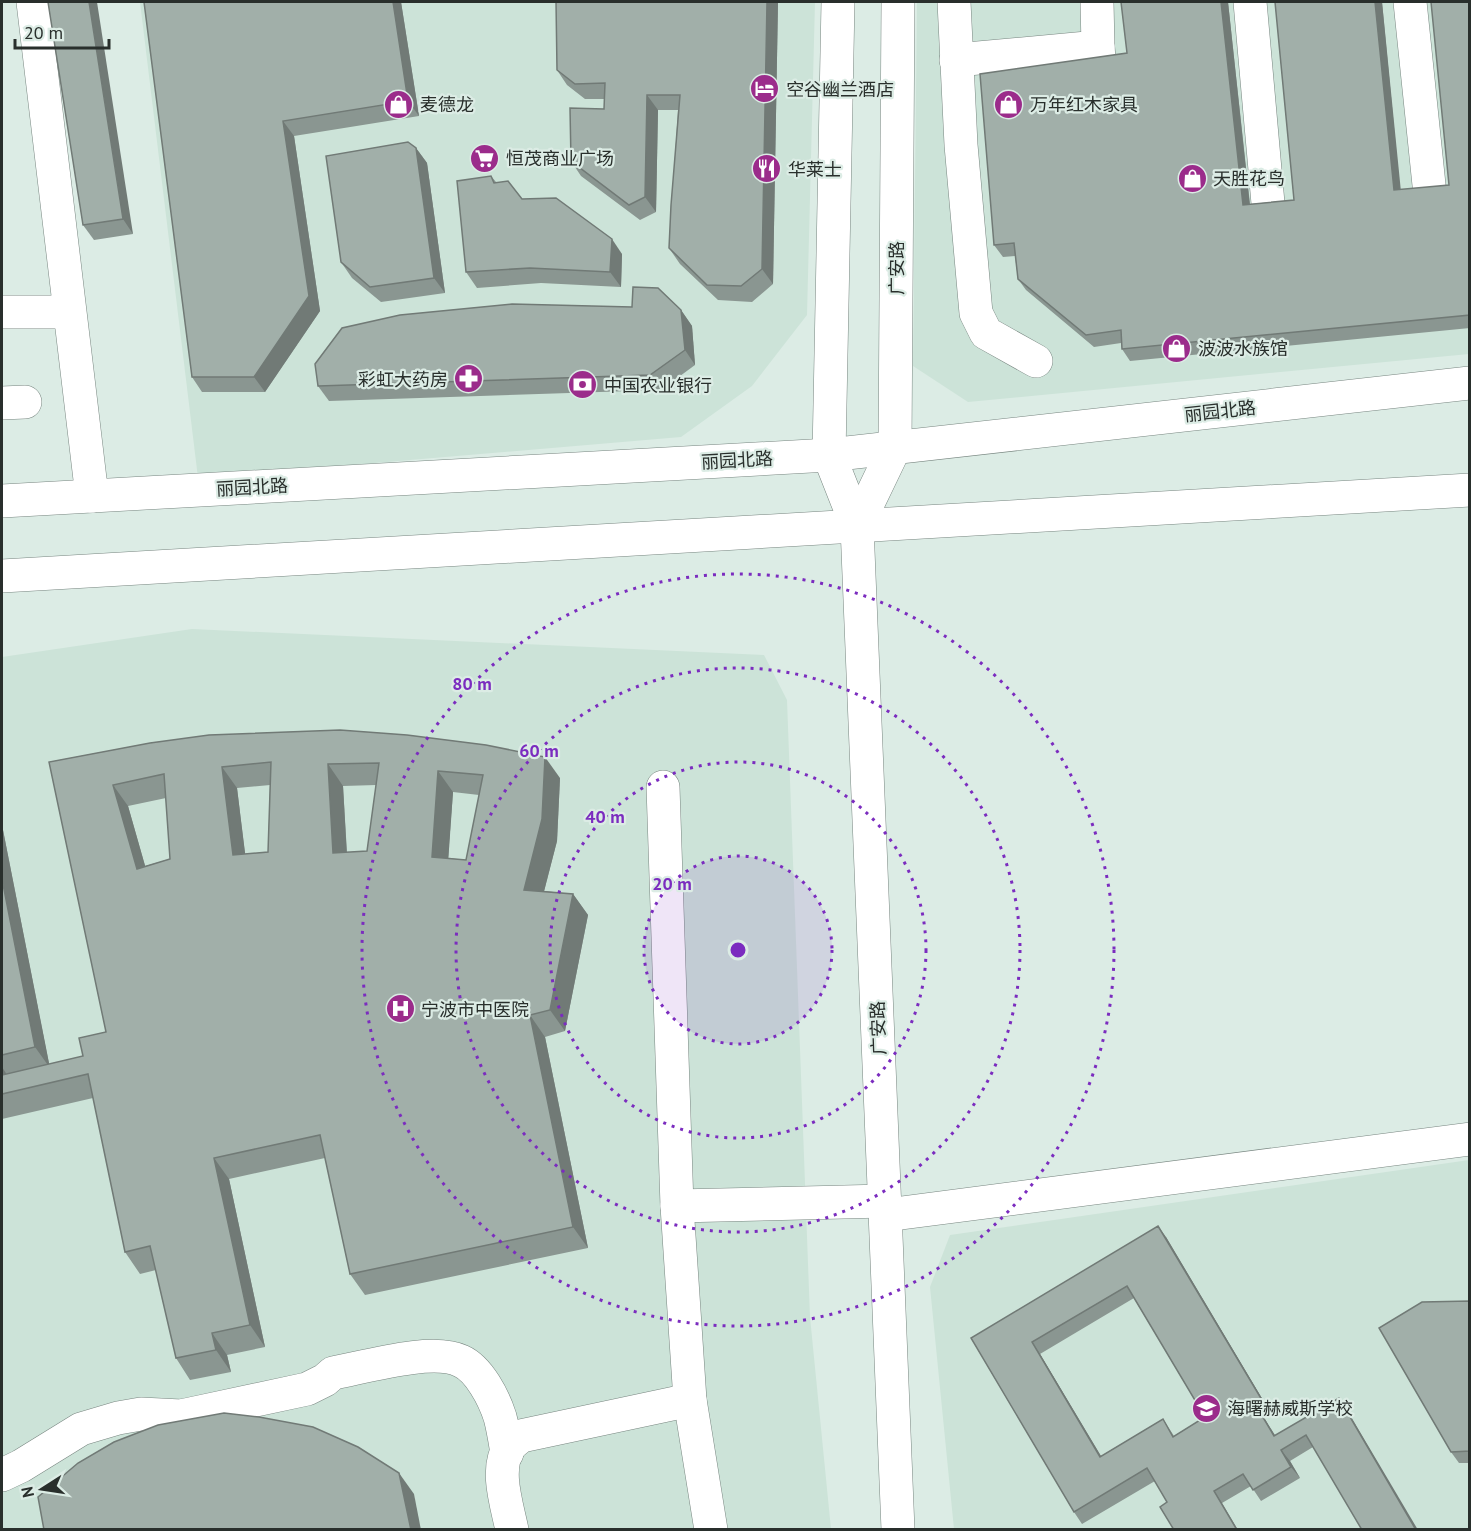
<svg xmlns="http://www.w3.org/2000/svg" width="1471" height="1531" font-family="'PT Sans','Noto Sans SC',sans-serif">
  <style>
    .built { fill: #cce3d8 }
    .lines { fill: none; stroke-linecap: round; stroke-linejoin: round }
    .minor-casing { stroke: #788680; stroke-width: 34 }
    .major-casing { stroke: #788680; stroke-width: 34 }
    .minor { stroke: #fff; stroke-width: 33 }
    .major { stroke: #fff; stroke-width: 33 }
    .wall { fill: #8a9691; fill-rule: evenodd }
    .shaded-wall { fill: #717a76 }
    .building { fill: #a1afa9; stroke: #717a76; stroke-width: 1.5; fill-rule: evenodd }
    .ring { fill: none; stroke: #7b2cbf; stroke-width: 3; stroke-dasharray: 3 6 }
    .labels { text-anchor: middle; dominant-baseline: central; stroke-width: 4.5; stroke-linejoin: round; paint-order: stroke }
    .poi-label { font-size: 18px; fill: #292f2c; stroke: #dcece5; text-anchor: start }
    .street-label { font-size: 18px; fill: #292f2c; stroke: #dcece5 }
    .centre { fill: #7b2cbf; stroke: #dcece5; stroke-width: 3 }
    .ring-label { font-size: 18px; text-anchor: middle; font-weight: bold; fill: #7b2cbf; stroke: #dcece5; stroke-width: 4.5; stroke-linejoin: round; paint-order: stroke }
  </style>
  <rect width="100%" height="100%" fill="#dcece5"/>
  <!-- built -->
  <g class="built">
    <polygon points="140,2 815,2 807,315 752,386 681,437 198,478"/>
    <polygon points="917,2 1469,2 1469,354 968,402 913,366"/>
    <polygon points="192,629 764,655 787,700 810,1317 831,1529 2,1529 2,657"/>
    <polygon points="1469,1160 1469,1529 954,1529 930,1287 950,1235"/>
  </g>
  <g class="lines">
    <defs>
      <g id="minor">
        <polyline points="33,2 92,496"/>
        <polyline points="838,2 829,455 857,526 898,1530"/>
        <polyline points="954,2 961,145 976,313 986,333 1036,361"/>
        <polyline points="1250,2 1272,248"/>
        <polyline points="1410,2 1434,233"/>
        <polyline points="1098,47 1103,102"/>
        <polyline points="956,60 1098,47 1097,2"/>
        <polyline points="2,312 69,312"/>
        <polyline points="2,403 25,402"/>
        <polyline points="857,526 895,447 898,2"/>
        <polyline points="663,787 677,1206 690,1400 711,1530"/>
        <polyline points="677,1206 885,1201"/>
        <polyline points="886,1215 1470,1139"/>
        <path d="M2,1475L21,1466L81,1429L118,1418L141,1414L181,1416L307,1389L325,1380L333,1373C365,1367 433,1347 461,1361C479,1369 494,1398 500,1417C503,1428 505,1441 507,1453"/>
        <path d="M512,1530C507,1505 494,1468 510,1446C513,1442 518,1439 521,1436L690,1400"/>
      </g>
      <g id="major">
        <polyline points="2,501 829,455 1470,383"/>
        <polyline points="2,576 1470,490"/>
      </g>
    </defs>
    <!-- minor casing -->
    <use href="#minor" class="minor-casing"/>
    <!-- major casing -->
    <use href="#major" class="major-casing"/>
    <!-- minor -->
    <use href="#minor" class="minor"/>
    <!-- major -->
    <use href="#major" class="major"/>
  </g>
  <!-- wall -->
  <g class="wall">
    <polygon points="48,2 133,234 94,240 83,225"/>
    <polygon points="144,2 401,2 419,116 294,136 320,311 265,392 202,392 192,377"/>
    <polygon points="556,2 778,2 773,284 752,302 718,300 680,264 669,248 678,110 658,110 656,212 640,220 581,176 571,161 604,109 604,99 585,99 567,85 557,70"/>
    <polygon points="1121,2 1228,2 1250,204 1294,200 1275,2 1382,2 1400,190 1449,185 1470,2 1470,328 1130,361 1122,349 1121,343 1094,347 1026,290 1018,279 1015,256 1003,257 994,245 1127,53"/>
    <polygon points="416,148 427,163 445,293 381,302 352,278 341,262"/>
    <polygon points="491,176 496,182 522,199 622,254 621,287 541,283 477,288 466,272"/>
    <polygon points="681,310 692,326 695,365 661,390 329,401 318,386"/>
    <path d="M150,743L560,778L557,841L544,891L573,894L588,915L565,1031L545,1037L588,1248L365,1295L350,1274L325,1158L229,1179L265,1347L227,1355L231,1372L190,1380L176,1358L156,1270L140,1274L125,1252L93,1098L2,1119V825L49,1064L83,1056L106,1032L49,762ZM270,785L268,852L245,854L237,788ZM376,785L367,851L347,853L343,786ZM453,792L479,795L466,860L448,858ZM166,798L170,859L145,866L128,806Z"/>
    <path d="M1166,1237L1270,1412L1263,1416L1275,1436L1347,1410L1313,1447L1290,1461L1300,1478L1261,1501L1251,1486L1222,1503L1167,1502L1155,1481L1082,1524L1074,1512L971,1338ZM1134,1298L1205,1417L1174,1436L1163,1419L1101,1456L1040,1354Z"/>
    <polygon points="1470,1301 1470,1463 1459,1463 1451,1452"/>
  </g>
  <!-- shaded-wall -->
  <g class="shaded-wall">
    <polygon points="89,2 97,2 133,234 123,219"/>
    <polygon points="393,2 401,2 419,116 408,101"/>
    <polygon points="767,2 778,2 773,284 762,269"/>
    <polygon points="1221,2 1228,2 1251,216 1243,205"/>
    <polygon points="1375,2 1382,2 1402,202 1394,190"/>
    <polygon points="647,95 658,110 656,212 645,197"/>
    <polygon points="283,121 294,136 320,311 265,392 254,377"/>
    <polygon points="416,148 427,163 445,293 434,278"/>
    <polygon points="612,239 622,254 621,287 610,272"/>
    <polygon points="681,310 692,326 695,365 685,350"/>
    <polygon points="545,757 560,778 557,841 539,911 524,890"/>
    <polygon points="328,764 343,786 348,875 333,853"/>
    <polygon points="222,767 237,788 248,877 233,855"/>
    <polygon points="438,771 453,792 447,878 432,857"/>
    <polygon points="113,785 128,806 152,890 137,869"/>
    <polygon points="2,825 50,1068 35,1047 2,879"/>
    <polygon points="573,894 588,915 565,1031 550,1010"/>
    <polygon points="530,1015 545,1037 588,1248 573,1227"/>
    <polygon points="2,1067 9,1078 2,1080"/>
    <polygon points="214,1158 229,1179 265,1347 250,1325"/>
    <polygon points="1158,1226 1166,1237 1270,1412 1262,1400"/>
    <polygon points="212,1333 227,1355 231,1372 216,1350"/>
    <polygon points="1032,1342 1040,1354 1108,1468 1100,1457"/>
    <polygon points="1339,1398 1347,1410 1418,1530 1416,1530"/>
    <polygon points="1255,1404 1263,1416 1283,1448 1274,1436"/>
    <polygon points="1281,1450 1290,1461 1300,1478 1291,1467"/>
    <polygon points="399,1473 414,1494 421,1530 411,1530"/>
    <polygon points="1214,1491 1222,1503 1238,1530 1237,1530"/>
  </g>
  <!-- building -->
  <g class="building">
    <polygon points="48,2 89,2 123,219 83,225"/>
    <polygon points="144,2 393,2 408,101 283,121 309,296 254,377 192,377"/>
    <polygon points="556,2 767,2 762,269 741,286 707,285 669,248 671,205 680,95 647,95 645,197 629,205 571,161 570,108 604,109 605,83 575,84 557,70"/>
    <polygon points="1121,2 1221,2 1243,205 1294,200 1275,2 1375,2 1394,190 1449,185 1431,2 1470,2 1470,315 1122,349 1121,330 1086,335 1018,279 1014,243 994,245 980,74 1127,53"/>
    <polygon points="408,142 416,148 434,278 370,287 341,262 326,156"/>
    <polygon points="491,176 494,183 508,181 522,199 556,198 612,239 610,272 530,268 466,272 457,181"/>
    <polygon points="633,287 658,288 681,310 685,350 650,375 318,386 315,364 342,328 400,315 512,304 632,307"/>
    <path d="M340,730L407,735L486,745L545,757L542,819L524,890L573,894L550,1010L530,1015L573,1227L350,1274L320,1135L214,1158L250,1325L212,1333L216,1350L176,1358L150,1246L125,1252L88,1074L2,1094V1075L83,1056L79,1038L106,1032L49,762L150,743L209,735ZM271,762L268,852L233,855L222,767ZM379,763L367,851L333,853L328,764ZM438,771L483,775L466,860L432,857ZM164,774L170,859L137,869L113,785Z"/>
    <polygon points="2,879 35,1047 2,1055"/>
    <path d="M1158,1226L1262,1400L1255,1404L1274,1436L1339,1398L1416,1530H1362L1306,1435L1281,1450L1291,1467L1253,1490L1243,1474L1214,1491L1237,1530H1174L1160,1507L1167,1502L1147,1468L1074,1512L971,1338ZM1127,1286L1205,1417L1173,1437L1163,1419L1100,1457L1032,1342Z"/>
    <polygon points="1470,1301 1470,1451 1451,1452 1379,1328 1422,1302"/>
    <polygon points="224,1413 259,1417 313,1427 358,1447 399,1473 411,1530 44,1530 38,1497 78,1463 114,1442 158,1425"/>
  </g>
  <!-- distance rings -->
  <circle cx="738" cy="950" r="94" fill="#7b2cbf" fill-opacity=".12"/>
  <g class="ring">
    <circle cx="738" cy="950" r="94"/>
    <circle cx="738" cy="950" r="188"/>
    <circle cx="738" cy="950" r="282"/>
    <circle cx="738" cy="950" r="376"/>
  </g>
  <!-- icons -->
  <defs>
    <symbol id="hotel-disc" viewBox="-11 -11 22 22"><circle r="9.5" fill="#9b2c8b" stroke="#dcece5"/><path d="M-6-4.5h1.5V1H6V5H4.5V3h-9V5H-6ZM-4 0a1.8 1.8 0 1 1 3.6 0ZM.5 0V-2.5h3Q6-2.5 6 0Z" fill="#fff"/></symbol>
    <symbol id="shop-disc" viewBox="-11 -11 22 22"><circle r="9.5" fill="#9b2c8b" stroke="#dcece5"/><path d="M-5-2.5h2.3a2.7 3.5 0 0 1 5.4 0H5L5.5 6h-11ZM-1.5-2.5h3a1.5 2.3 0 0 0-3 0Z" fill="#fff"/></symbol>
    <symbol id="supermarket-disc" viewBox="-11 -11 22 22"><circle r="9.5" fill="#9b2c8b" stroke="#dcece5"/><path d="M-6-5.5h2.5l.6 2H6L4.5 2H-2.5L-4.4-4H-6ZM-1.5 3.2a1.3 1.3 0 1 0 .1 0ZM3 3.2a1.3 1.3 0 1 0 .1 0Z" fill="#fff"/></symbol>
    <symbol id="restaurant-disc" viewBox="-11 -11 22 22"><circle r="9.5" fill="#9b2c8b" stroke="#dcece5"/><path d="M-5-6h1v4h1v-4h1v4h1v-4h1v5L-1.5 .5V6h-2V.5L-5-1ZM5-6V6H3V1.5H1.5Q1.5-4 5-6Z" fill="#fff"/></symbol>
    <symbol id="pharmacy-disc" viewBox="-11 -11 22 22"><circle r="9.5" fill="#9b2c8b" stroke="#dcece5"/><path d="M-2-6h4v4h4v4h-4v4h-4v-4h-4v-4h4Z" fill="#fff"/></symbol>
    <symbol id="bank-disc" viewBox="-11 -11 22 22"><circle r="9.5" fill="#9b2c8b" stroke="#dcece5"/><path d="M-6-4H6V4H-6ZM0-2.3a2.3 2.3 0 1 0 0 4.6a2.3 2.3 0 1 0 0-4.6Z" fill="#fff"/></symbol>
    <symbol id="hospital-disc" viewBox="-11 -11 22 22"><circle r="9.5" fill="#9b2c8b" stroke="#dcece5"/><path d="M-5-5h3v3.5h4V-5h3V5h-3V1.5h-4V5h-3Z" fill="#fff"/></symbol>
    <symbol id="school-disc" viewBox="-11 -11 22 22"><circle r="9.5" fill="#9b2c8b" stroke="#dcece5"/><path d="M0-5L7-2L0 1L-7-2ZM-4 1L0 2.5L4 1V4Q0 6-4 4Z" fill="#fff"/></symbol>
  </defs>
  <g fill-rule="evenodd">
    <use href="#hotel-disc" x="748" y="72" width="33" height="33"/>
    <use href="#shop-disc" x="382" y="88" width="33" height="33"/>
    <use href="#shop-disc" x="992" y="88" width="33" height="33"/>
    <use href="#supermarket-disc" x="468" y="142" width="33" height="33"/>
    <use href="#restaurant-disc" x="750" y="152" width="33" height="33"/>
    <use href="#shop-disc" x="1176" y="162" width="33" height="33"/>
    <use href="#shop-disc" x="1160" y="332" width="33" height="33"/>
    <use href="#pharmacy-disc" x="452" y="362" width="33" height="33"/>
    <use href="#bank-disc" x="566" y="368" width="33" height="33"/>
    <use href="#hospital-disc" x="384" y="992" width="33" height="33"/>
    <use href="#school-disc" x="1190" y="1392" width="33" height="33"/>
  </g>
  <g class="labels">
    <!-- poi labels -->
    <g class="poi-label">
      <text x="786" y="89">空谷幽兰酒店</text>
      <text x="420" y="104">麦德龙</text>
      <text x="1030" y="104">万年红木家具</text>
      <text x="506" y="158">恒茂商业广场</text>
      <text x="788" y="169">华莱士</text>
      <text x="1213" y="178">天胜花鸟</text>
      <text x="1198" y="348">波波水族馆</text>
      <text x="448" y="379" text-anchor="end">彩虹大药房</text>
      <text x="604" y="385">中国农业银行</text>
      <text x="421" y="1009">宁波市中医院</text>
      <text x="1227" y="1408">海曙赫威斯学校</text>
    </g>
    <!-- street labels -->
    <g class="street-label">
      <text transform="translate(896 268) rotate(-90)">广安路</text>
      <text transform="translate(1220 411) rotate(-6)">丽园北路</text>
      <text transform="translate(737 460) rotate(-3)">丽园北路</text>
      <text transform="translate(252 487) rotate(-3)">丽园北路</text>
      <text transform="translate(878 1028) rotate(-92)">广安路</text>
    </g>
  </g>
  <circle cx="738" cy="950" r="9" class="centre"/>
  <g class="ring-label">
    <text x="472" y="690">80 m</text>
    <text x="539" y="757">60 m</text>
    <text x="605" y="823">40 m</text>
    <text x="672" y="890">20 m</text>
  </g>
  <!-- border -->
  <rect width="1471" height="1531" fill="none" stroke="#292f2c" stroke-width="6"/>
  <!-- north arrow -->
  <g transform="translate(42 1489) rotate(258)" stroke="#dcece5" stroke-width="4.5" paint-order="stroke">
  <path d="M0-4.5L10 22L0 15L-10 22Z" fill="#292f2c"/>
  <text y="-9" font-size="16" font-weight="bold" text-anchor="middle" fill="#292f2c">N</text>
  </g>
  <!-- scale -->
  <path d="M15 39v9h94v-9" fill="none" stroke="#292f2c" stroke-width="3"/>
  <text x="24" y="39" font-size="18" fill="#292f2c" stroke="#dcece5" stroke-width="4.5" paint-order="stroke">20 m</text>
</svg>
